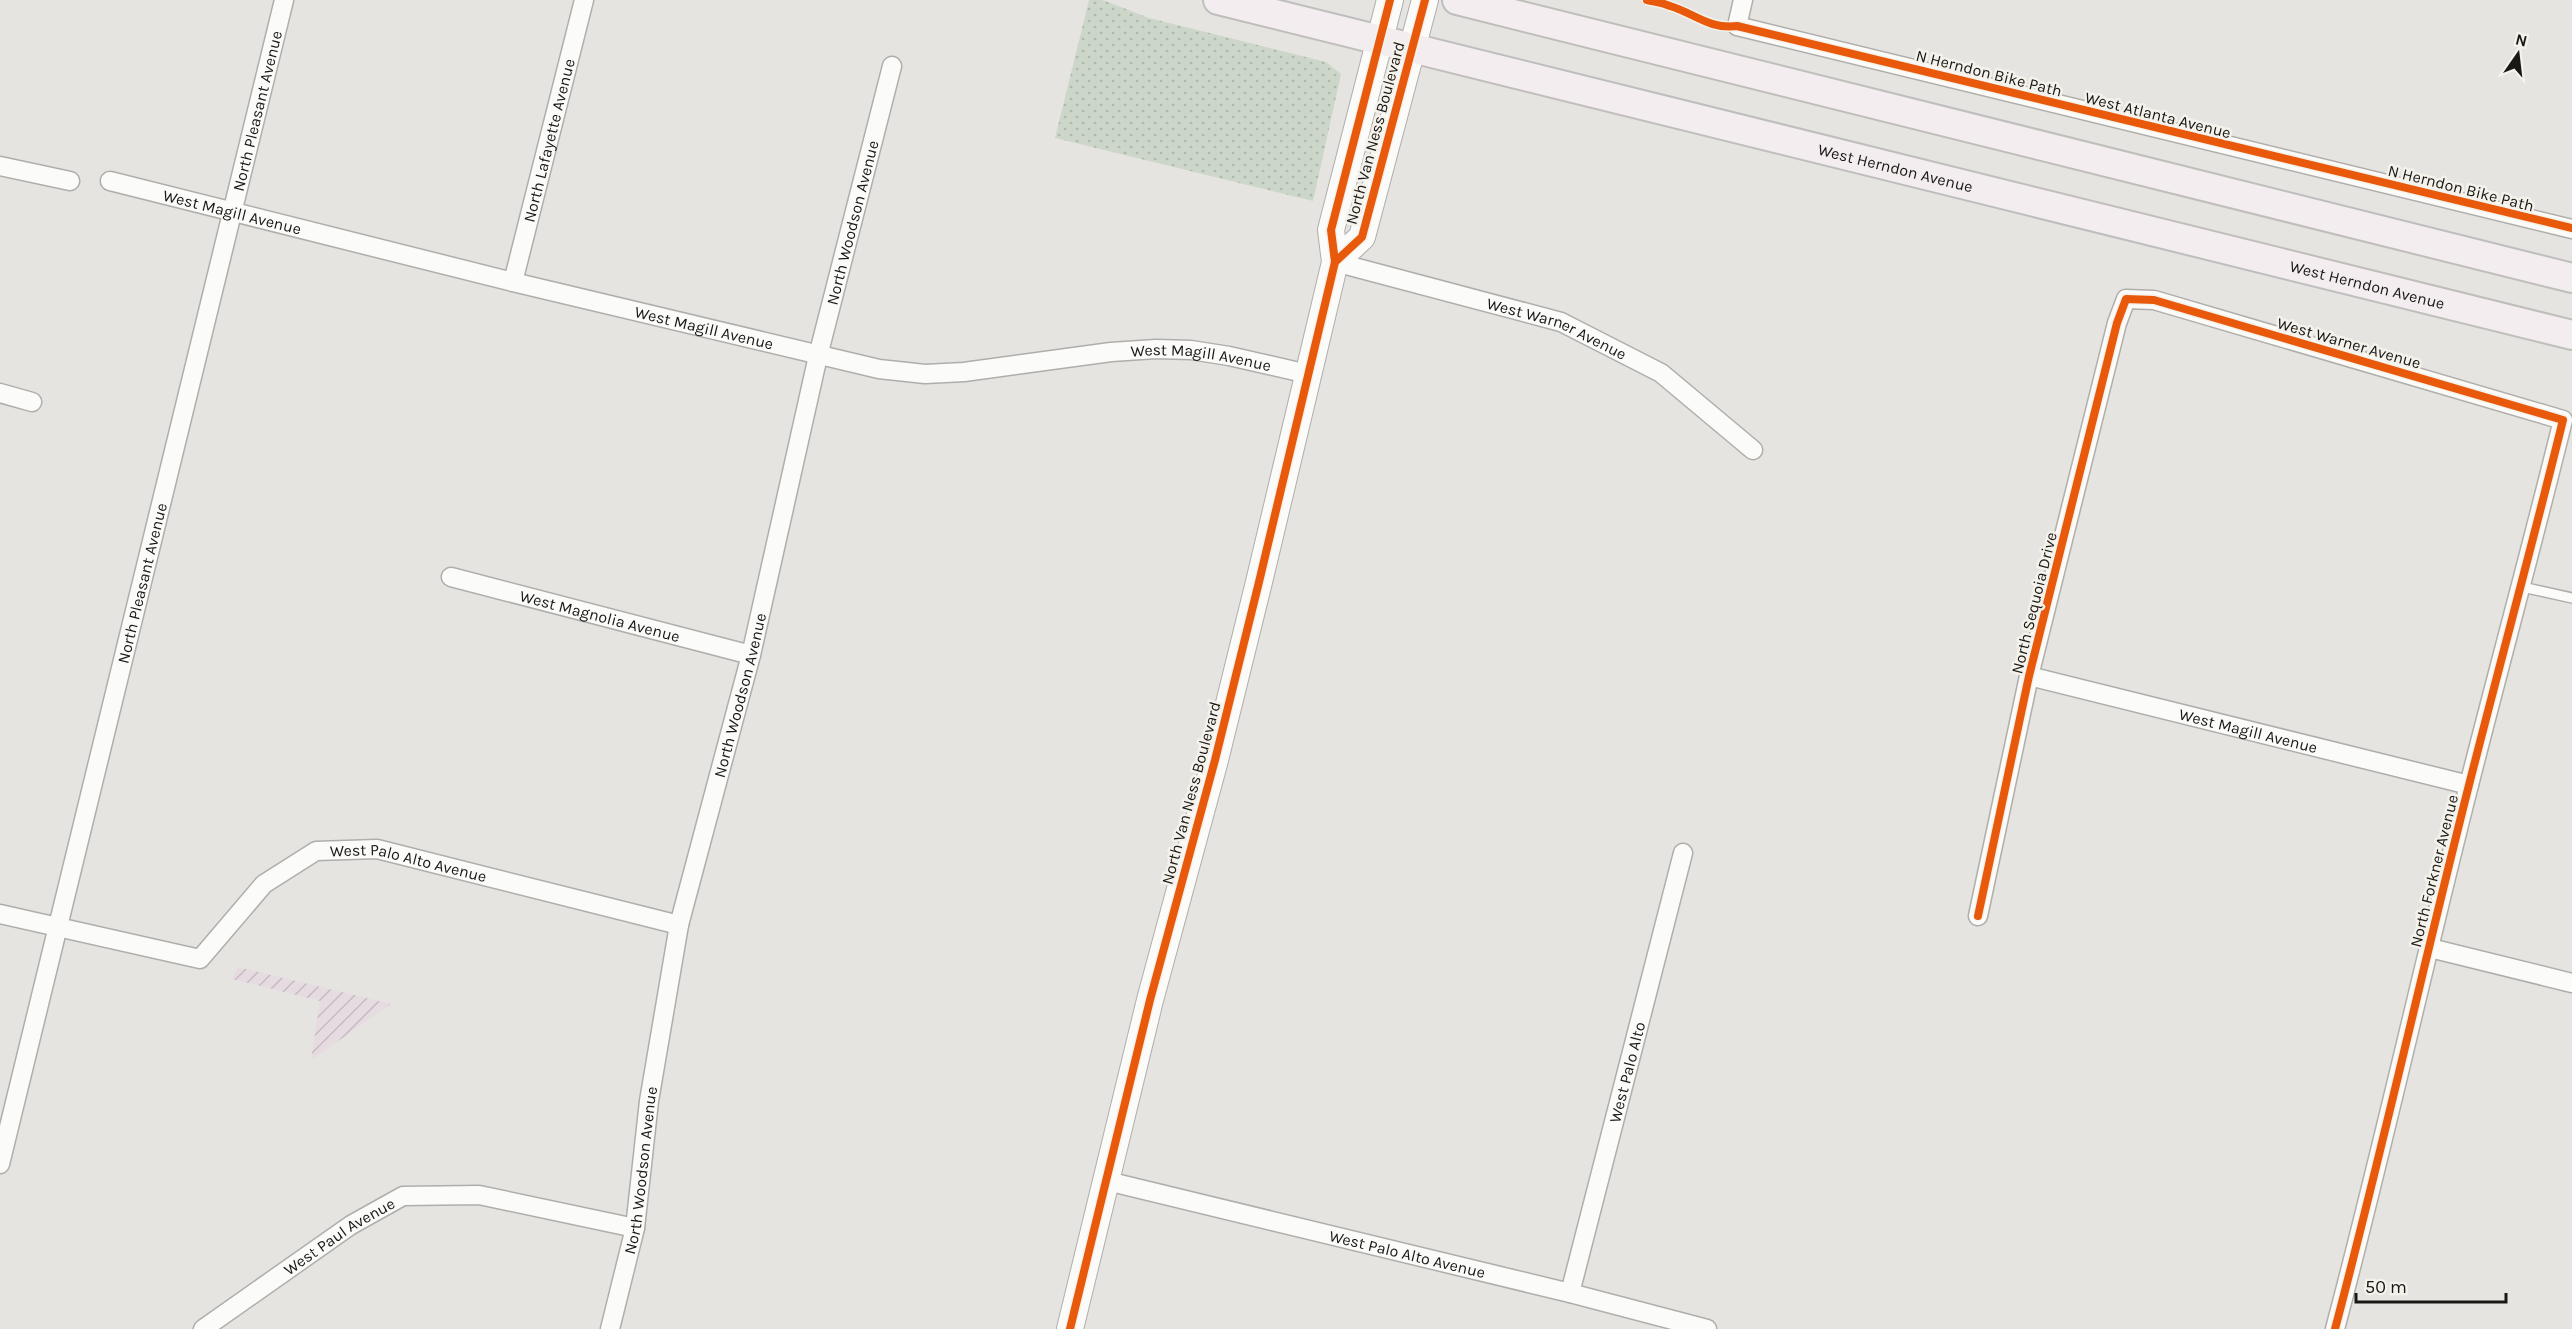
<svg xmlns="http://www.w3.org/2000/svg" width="2572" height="1329" font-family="Karla,sans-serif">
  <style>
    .industrial { fill: url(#industrial-furrows) }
    .grass { fill: url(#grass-dots) }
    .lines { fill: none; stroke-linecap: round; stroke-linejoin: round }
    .lane-casing { stroke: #afaeab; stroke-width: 12 }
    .street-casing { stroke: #afaeab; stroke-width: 21 }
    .secondary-casing { stroke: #afaeab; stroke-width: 28 }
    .primary-casing { stroke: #bfbebc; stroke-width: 32 }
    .lane { stroke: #fbfbfa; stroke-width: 9 }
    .street { stroke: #fbfbfa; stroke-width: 18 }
    .secondary { stroke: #fbfbfa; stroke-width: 26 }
    .primary { stroke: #f3edef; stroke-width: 28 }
    .cycleway-casing { stroke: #f5f2eb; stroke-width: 11 }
    .cycleway { stroke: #e8590c; stroke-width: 8 }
    .labels { text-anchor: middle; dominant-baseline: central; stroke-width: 5; stroke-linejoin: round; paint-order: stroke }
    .street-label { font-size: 16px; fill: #191815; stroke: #f5f2eb }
  </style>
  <defs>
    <pattern id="industrial-furrows" width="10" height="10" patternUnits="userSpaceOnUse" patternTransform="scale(1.5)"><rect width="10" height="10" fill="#e7dbe2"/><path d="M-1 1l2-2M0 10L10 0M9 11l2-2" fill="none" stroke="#c6bbc1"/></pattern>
    <pattern id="grass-dots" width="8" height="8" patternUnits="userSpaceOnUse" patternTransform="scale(1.5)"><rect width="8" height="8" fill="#cdd7c9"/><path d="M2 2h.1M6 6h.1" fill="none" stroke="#afb8ac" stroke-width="1.8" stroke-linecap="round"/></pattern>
  </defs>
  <rect width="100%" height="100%" fill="#e5e4e0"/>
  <!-- industrial -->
  <polygon class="industrial" points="238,967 387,1003 391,1004 311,1060 320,1001 232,979"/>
  <!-- grass -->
  <polygon class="grass" points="1089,0 1103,0 1149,18 1326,62 1341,74 1313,201 1055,138"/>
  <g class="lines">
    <defs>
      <polyline id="lane" points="2522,587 2572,598"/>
      <g id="street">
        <polyline points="1743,0 1737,26 2572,229"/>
        <polyline points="0,166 70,181"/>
        <path id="s1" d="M110,181L513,282L879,369L925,374L964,372L1111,352L1156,349L1191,350L1229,356L1308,374"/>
        <path id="s2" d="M1335,262L1561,322L1661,373L1753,450"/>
        <path id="s3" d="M513,282L584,0"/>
        <polyline points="0,393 32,402"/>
        <path id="s4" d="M451,577L751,655"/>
        <path id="s5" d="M2029,676L2469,785"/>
        <path id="s6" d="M0,914L200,959L264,884L316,851L377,849L679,925"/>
        <path d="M1978,916L2029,676L2117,323L2126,299L2154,300L2563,420C2533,542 2500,663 2469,785C2423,966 2383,1148 2335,1329"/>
        <polyline points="2430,948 2572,983"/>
        <path id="s7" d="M0,1164L284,0"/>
        <path id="s8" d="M1107,1181L1570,1293L1707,1329"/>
        <path id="s9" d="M1570,1293L1683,853"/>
        <path id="s10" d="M203,1329L351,1225L403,1196L479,1195L635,1228"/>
        <path id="s11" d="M610,1329L635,1228L649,1101L679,925L751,655L818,356L892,66"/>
      </g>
      <g id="secondary">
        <polyline points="1335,262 1362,237 1425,0"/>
        <polyline points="1070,1329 1150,1000 1215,760 1259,582 1335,262 1331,230 1390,0"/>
      </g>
      <g id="primary">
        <path id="s12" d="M1218,0L2572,335"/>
        <polyline points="1457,0 2572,278"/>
      </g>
    </defs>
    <!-- lane casing -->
    <use href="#lane" class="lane-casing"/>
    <!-- street casing -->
    <use href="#street" class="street-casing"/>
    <!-- secondary casing -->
    <use href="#secondary" class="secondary-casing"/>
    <!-- primary casing -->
    <use href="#primary" class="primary-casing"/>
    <!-- lane -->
    <use href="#lane" class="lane"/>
    <!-- street -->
    <use href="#street" class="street"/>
    <!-- secondary -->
    <use href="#secondary" class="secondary"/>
    <!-- primary -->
    <use href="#primary" class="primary"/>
    <defs>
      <g id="cycleway">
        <path d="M1647,0C1655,2 1663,3 1670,6C1696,14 1708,29 1737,26L2572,228"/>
        <polyline points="1335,262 1362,237 1425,0"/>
        <path d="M1978,916L2029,676L2117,323L2126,299L2154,300L2563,420C2533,542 2500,663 2469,785C2423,966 2383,1148 2335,1329"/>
        <polyline points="1070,1329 1150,1000 1215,760 1259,582 1335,262 1331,230 1390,0"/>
      </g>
    </defs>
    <!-- cycleway casing -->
    <use href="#cycleway" class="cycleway-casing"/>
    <!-- cycleway -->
    <use href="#cycleway" class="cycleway"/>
  </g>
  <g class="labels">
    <!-- street labels -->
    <g class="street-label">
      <text transform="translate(1989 73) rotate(14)">N Herndon Bike Path</text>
      <text stroke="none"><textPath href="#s7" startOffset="1084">North Pleasant Avenue</textPath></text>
      <text transform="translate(2158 115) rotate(14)">West Atlanta Avenue</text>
      <text transform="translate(1375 133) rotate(-75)">North Van Ness Boulevard</text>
      <text stroke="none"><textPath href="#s3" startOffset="146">North Lafayette Avenue</textPath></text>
      <text stroke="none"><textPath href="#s12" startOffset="698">West Herndon Avenue</textPath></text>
      <text transform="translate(2461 188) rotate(14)">N Herndon Bike Path</text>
      <text stroke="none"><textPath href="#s1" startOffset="126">West Magill Avenue</textPath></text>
      <text stroke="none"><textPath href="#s11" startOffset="1134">North Woodson Avenue</textPath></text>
      <text stroke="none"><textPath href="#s12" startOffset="1184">West Herndon Avenue</textPath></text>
      <text stroke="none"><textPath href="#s1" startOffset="612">West Magill Avenue</textPath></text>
      <text stroke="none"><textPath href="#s2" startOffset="232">West Warner Avenue</textPath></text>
      <text transform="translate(2349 343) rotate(16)">West Warner Avenue</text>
      <text stroke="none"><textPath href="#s1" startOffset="1116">West Magill Avenue</textPath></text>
      <text stroke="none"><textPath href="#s7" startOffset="598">North Pleasant Avenue</textPath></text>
      <text transform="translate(2034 603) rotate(-76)">North Sequoia Drive</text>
      <text stroke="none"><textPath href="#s4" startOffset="154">West Magnolia Avenue</textPath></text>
      <text stroke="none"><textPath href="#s11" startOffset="648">North Woodson Avenue</textPath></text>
      <text stroke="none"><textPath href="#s5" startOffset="226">West Magill Avenue</textPath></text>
      <text transform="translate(1191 793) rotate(-75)">North Van Ness Boulevard</text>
      <text stroke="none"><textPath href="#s6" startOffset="459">West Palo Alto Avenue</textPath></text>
      <text transform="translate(2434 871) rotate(-76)">North Forkner Avenue</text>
      <text stroke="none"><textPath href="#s9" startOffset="228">West Palo Alto</textPath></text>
      <text stroke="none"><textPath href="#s11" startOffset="162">North Woodson Avenue</textPath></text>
      <text stroke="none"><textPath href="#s10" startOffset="165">West Paul Avenue</textPath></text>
      <text stroke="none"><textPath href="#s8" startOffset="309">West Palo Alto Avenue</textPath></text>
    </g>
  </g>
  <!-- north arrow -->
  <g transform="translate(2518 54) rotate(14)" stroke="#f5f2eb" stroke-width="4.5" paint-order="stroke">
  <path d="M0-4.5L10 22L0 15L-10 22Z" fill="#191815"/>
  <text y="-9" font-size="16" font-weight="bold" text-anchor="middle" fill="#191815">N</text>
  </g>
  <!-- scale -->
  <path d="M2356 1293v9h150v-9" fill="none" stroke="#191815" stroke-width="3"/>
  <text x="2365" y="1293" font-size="18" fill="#191815" stroke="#f5f2eb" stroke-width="4.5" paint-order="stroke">50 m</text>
</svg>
